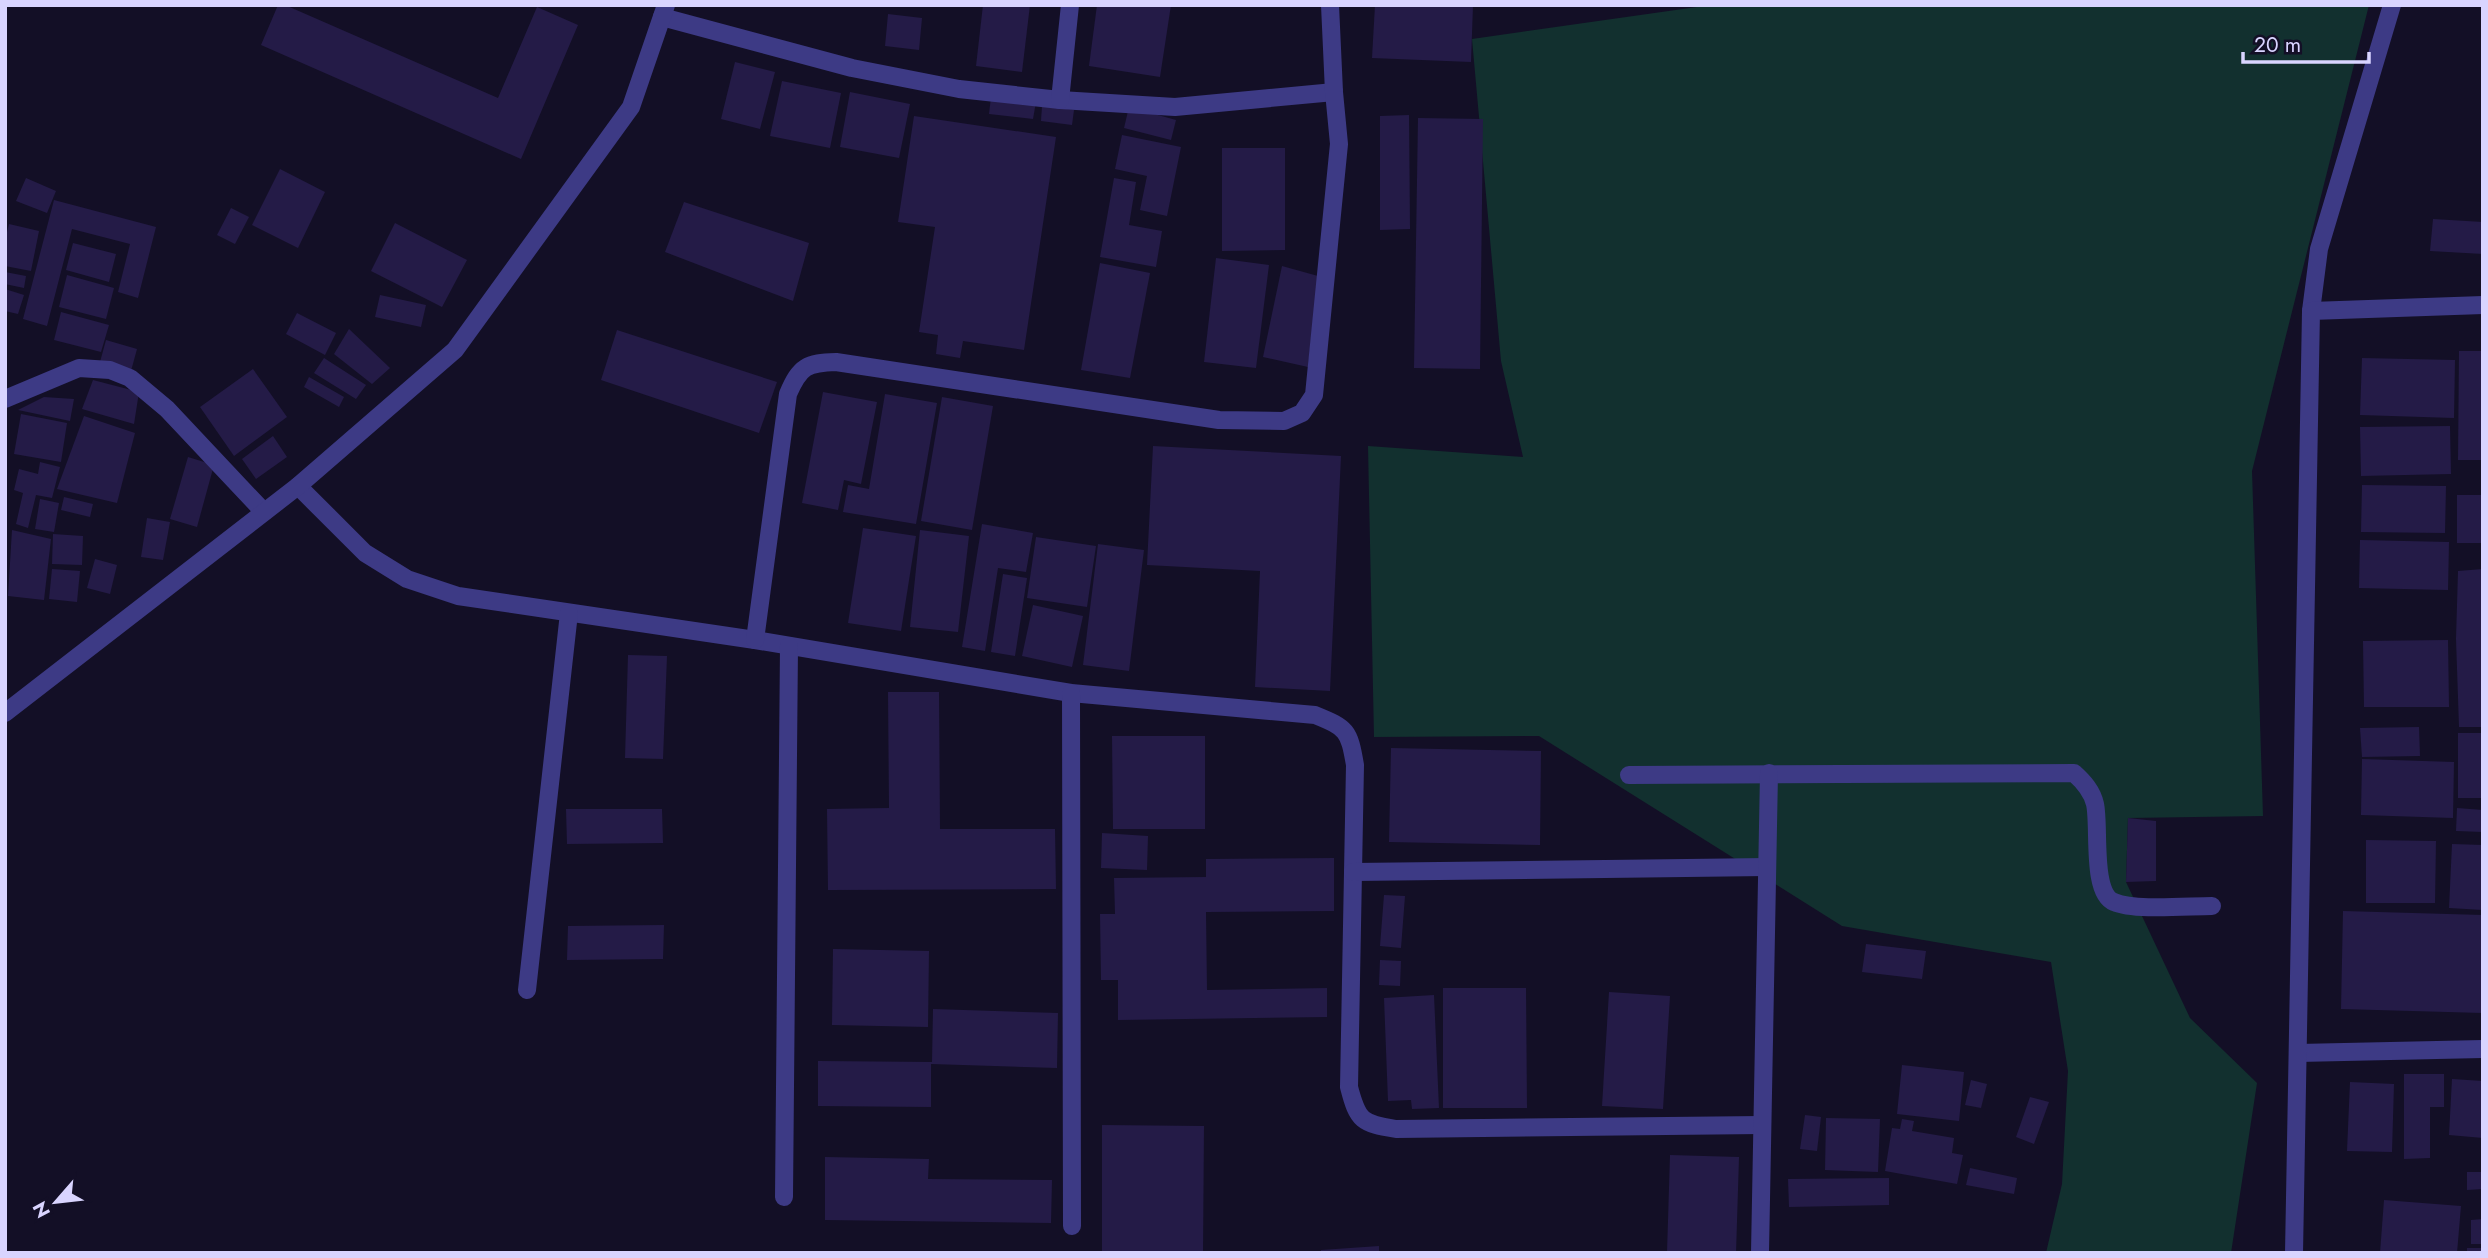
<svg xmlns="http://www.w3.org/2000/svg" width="2488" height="1258" font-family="Jost,sans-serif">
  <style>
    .green { fill: #12302f }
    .building { fill: #241b47 }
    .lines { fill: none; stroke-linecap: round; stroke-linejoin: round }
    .minor { stroke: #3d3a85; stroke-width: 18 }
    .tertiary { stroke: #3d3a85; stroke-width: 18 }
  </style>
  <rect width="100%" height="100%" fill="#130f26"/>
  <!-- green -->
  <polygon class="green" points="1711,5 2369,5 2252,471 2263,816 2128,818 2126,882 2190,1018 2257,1083 2231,1253 2046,1253 2062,1184 2068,1071 2051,962 1842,926 1539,736 1374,737 1368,446 1523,457 1501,361 1472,39"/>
  <!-- building -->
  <g class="building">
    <polygon points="278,5 285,5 498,98 537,7 578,25 521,159 261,45"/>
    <polygon points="983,5 1030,5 1022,72 976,66"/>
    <polygon points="1097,5 1171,5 1160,77 1089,66"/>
    <polygon points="1375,5 1473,5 1471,62 1372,58"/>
    <polygon points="888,14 922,18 919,50 885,46"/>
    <polygon points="735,62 775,72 760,129 721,119"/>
    <polygon points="782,81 841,93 830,148 770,136"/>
    <polygon points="850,92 910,104 899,158 840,147"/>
    <polygon points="991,97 1036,102 1033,119 989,114"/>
    <polygon points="1042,106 1074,110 1072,125 1041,121"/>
    <polygon points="1129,107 1176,120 1171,140 1124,128"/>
    <polygon points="1409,115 1410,229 1380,230 1380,116"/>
    <polygon points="914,116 1056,137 1024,350 963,341 960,358 936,354 938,335 919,332 935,227 898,222"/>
    <polygon points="1418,118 1483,119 1480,369 1414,368"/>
    <polygon points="1122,135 1181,147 1167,216 1140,210 1147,176 1115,169"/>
    <polygon points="1222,148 1285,148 1285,250 1222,251"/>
    <polygon points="280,169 325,192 298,248 252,225"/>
    <polygon points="26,178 56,191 47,213 16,201"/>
    <polygon points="1114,178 1136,182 1129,225 1162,231 1156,267 1100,257"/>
    <polygon points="54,200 156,227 138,298 118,292 130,244 72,229 47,326 23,319"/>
    <polygon points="684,202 809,243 793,301 665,252"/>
    <polygon points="231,208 249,217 235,244 217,235"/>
    <polygon points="2433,219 2483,222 2483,254 2430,251"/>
    <polygon points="395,223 467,260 442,307 371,271"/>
    <polygon points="9,224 39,231 31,271 5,266 5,240"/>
    <polygon points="73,243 116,254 109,282 66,270"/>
    <polygon points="1216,258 1269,265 1256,368 1204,362"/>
    <polygon points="1100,263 1150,273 1130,378 1081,370"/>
    <polygon points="1282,266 1318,276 1308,367 1263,357"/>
    <polygon points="5,272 26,276 24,288 5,284"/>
    <polygon points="67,275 114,288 106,319 59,307"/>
    <polygon points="5,289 24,295 18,314 5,311"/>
    <polygon points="380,295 426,305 421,327 375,317"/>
    <polygon points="61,312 109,325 101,352 54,340"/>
    <polygon points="297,313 336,333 325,355 286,334"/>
    <polygon points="349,329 390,368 372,384 334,354"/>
    <polygon points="617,330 777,382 759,433 601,380"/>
    <polygon points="106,340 137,349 131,371 100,362"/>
    <polygon points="2459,351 2483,351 2483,460 2458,460"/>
    <polygon points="324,358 366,385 356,399 314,373"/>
    <polygon points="2362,358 2455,360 2454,418 2360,415"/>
    <polygon points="253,369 287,417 234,456 200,407"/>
    <polygon points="309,377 344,397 339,407 304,387"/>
    <polygon points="93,380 139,392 134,424 82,409"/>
    <polygon points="823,392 877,402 861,484 844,480 838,510 802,503"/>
    <polygon points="885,394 937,403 916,524 843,512 848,485 869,489"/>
    <polygon points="44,397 74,399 70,421 18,410"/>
    <polygon points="942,397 993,406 972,530 921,521"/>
    <polygon points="21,414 67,423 61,462 14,454"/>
    <polygon points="84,416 135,433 117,503 57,489"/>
    <polygon points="2450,426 2451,474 2361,476 2360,427"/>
    <polygon points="273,436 287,457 256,479 242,459"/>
    <polygon points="1153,446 1341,456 1330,691 1255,687 1260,571 1147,565"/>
    <polygon points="188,457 214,465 197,527 170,519"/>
    <polygon points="40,462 60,467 52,498 36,495 28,528 16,524 23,493 14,490 19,469 38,474"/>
    <polygon points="2362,485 2446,486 2445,533 2361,532"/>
    <rect x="2457" y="495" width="26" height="48"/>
    <polygon points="64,497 93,504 90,517 61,510"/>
    <polygon points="40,499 59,503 54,532 35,529"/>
    <polygon points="147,518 170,522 163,560 141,557"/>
    <polygon points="982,524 1033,533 1026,572 998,568 985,651 962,647"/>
    <polygon points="863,528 916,536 901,631 848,623"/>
    <polygon points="12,530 51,539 44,600 8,596"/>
    <polygon points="920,530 969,536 958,632 910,627"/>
    <polygon points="53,534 83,536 82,565 52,564"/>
    <polygon points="1036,537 1096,546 1087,607 1027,598"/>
    <polygon points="2360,540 2449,542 2448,590 2359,588"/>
    <polygon points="1098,544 1144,550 1129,671 1083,665"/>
    <polygon points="95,559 117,565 110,594 87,588"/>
    <polygon points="52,569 80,571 77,602 49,599"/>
    <polygon points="2483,569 2483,727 2459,727 2456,639 2458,571"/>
    <polygon points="1003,574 1027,578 1015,656 991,652"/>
    <polygon points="1033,605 1083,616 1072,667 1022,656"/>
    <polygon points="2448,640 2449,707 2364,707 2363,641"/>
    <polygon points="628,655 667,656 663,759 625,758"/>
    <polygon points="888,692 939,692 940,829 1055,829 1056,889 828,890 827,809 889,808"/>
    <polygon points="2419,727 2420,756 2362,757 2360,728"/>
    <rect x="2458" y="733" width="25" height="65"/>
    <polygon points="1112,736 1205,736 1205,829 1113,829"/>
    <polygon points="1391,748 1541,751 1540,845 1389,842"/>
    <polygon points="2362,759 2454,762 2453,818 2361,815"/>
    <polygon points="2457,808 2483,810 2483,832 2456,831"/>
    <polygon points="566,809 662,809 663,843 567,844"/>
    <polygon points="2128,818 2156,821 2156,881 2126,882"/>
    <polygon points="1102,833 1148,836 1147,870 1101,868"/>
    <polygon points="2366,840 2436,841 2435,903 2366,903"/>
    <polygon points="2452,844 2483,845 2483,910 2449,908"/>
    <polygon points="1334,858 1334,911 1206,912 1207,990 1327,988 1327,1017 1118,1020 1118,980 1101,980 1100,914 1115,914 1114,878 1206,877 1206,859"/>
    <polygon points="1384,895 1405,896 1401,948 1380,946"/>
    <polygon points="2343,911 2483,915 2483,1013 2341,1009"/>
    <polygon points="664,925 663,959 567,960 568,926"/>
    <polygon points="1866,944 1926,951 1922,979 1862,972"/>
    <polygon points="833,949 929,951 928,1027 832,1025"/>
    <polygon points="1380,960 1401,961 1400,986 1379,985"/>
    <polygon points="1443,988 1526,988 1527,1108 1443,1108"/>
    <polygon points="1609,992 1670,996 1663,1109 1602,1106"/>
    <polygon points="1434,995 1439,1108 1412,1109 1411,1100 1388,1101 1384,998"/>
    <polygon points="933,1009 1058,1013 1057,1068 931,1064 931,1107 818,1106 818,1061 932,1062"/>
    <polygon points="1902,1065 1964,1072 1959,1121 1897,1114"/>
    <polygon points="2404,1074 2444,1074 2444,1107 2430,1107 2430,1158 2404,1159"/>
    <polygon points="2452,1079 2483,1081 2483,1138 2449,1135"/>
    <polygon points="1971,1080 1987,1084 1981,1108 1965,1105"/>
    <polygon points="2350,1082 2394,1084 2392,1152 2347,1151"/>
    <polygon points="2030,1097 2049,1102 2034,1144 2016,1137"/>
    <polygon points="1805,1115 1821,1117 1817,1151 1800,1149"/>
    <polygon points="1826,1118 1880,1119 1878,1172 1825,1170"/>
    <polygon points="1902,1119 1914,1121 1912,1131 1954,1138 1952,1153 1963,1155 1957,1184 1885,1171 1892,1128 1900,1129"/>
    <polygon points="1102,1125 1204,1126 1203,1253 1102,1253"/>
    <polygon points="1670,1155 1739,1157 1736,1253 1667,1253"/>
    <polygon points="825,1157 929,1159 928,1179 1052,1180 1051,1223 825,1220"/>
    <polygon points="1970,1168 2017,1178 2014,1194 1966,1185"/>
    <polygon points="2467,1172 2483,1172 2483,1189 2467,1190"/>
    <polygon points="1889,1178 1889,1205 1789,1207 1788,1179"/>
    <polygon points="2384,1200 2461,1206 2457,1253 2380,1253"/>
    <polygon points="2483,1219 2483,1244 2471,1244 2471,1220"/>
    <polygon points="1379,1246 1379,1253 1321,1253 1321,1250"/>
    <rect x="2467" y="1248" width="16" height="5"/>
  </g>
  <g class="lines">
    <!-- minor -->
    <g class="minor">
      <polyline points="662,17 852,68 959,89 1060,100 1175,107 1334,92"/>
      <polyline points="1060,100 1070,5"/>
      <polyline points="2311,311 2319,249 2392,5"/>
      <polyline points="5,399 79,368 110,370 130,378 167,409 264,512"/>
      <path d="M298,486L365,553L407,579L458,596L755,640L1071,693L1315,715C1347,728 1349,730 1355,765L1349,1087C1358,1122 1362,1123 1396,1129L1762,1125"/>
      <path d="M755,640L788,394C800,366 807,363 836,362L1219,420L1284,421L1302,413L1314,395L1339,144L1334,92L1330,5"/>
      <polyline points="1071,693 1072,1226"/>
      <path d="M1629,775L2074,773C2084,782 2092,791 2095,804C2100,826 2091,893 2114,902C2134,911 2188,906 2212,906"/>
      <polyline points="1353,872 1767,867"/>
      <polyline points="527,990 569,613"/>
      <polyline points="2298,1053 2483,1049"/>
      <polyline points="784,1197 789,646"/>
      <polyline points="1760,1253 1769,773"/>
      <polyline points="2294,1253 2311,311 2483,305"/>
    </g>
    <!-- tertiary -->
    <polyline class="tertiary" points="5,713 298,486 455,350 631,107 666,5"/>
  </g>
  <!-- border -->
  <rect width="2488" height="1258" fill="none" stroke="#d9d4ff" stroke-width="14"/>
  <!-- north arrow -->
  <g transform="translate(56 1202) rotate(242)" stroke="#130f26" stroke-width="5" paint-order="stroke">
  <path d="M0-5L12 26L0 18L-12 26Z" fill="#d9d4ff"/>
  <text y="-10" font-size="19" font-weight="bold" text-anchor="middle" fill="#d9d4ff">N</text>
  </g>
  <!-- scale -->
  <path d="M2243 52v10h126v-10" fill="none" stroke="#d9d4ff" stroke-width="3.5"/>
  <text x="2254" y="52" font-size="21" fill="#d9d4ff" stroke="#130f26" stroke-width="5" paint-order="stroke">20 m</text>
</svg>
